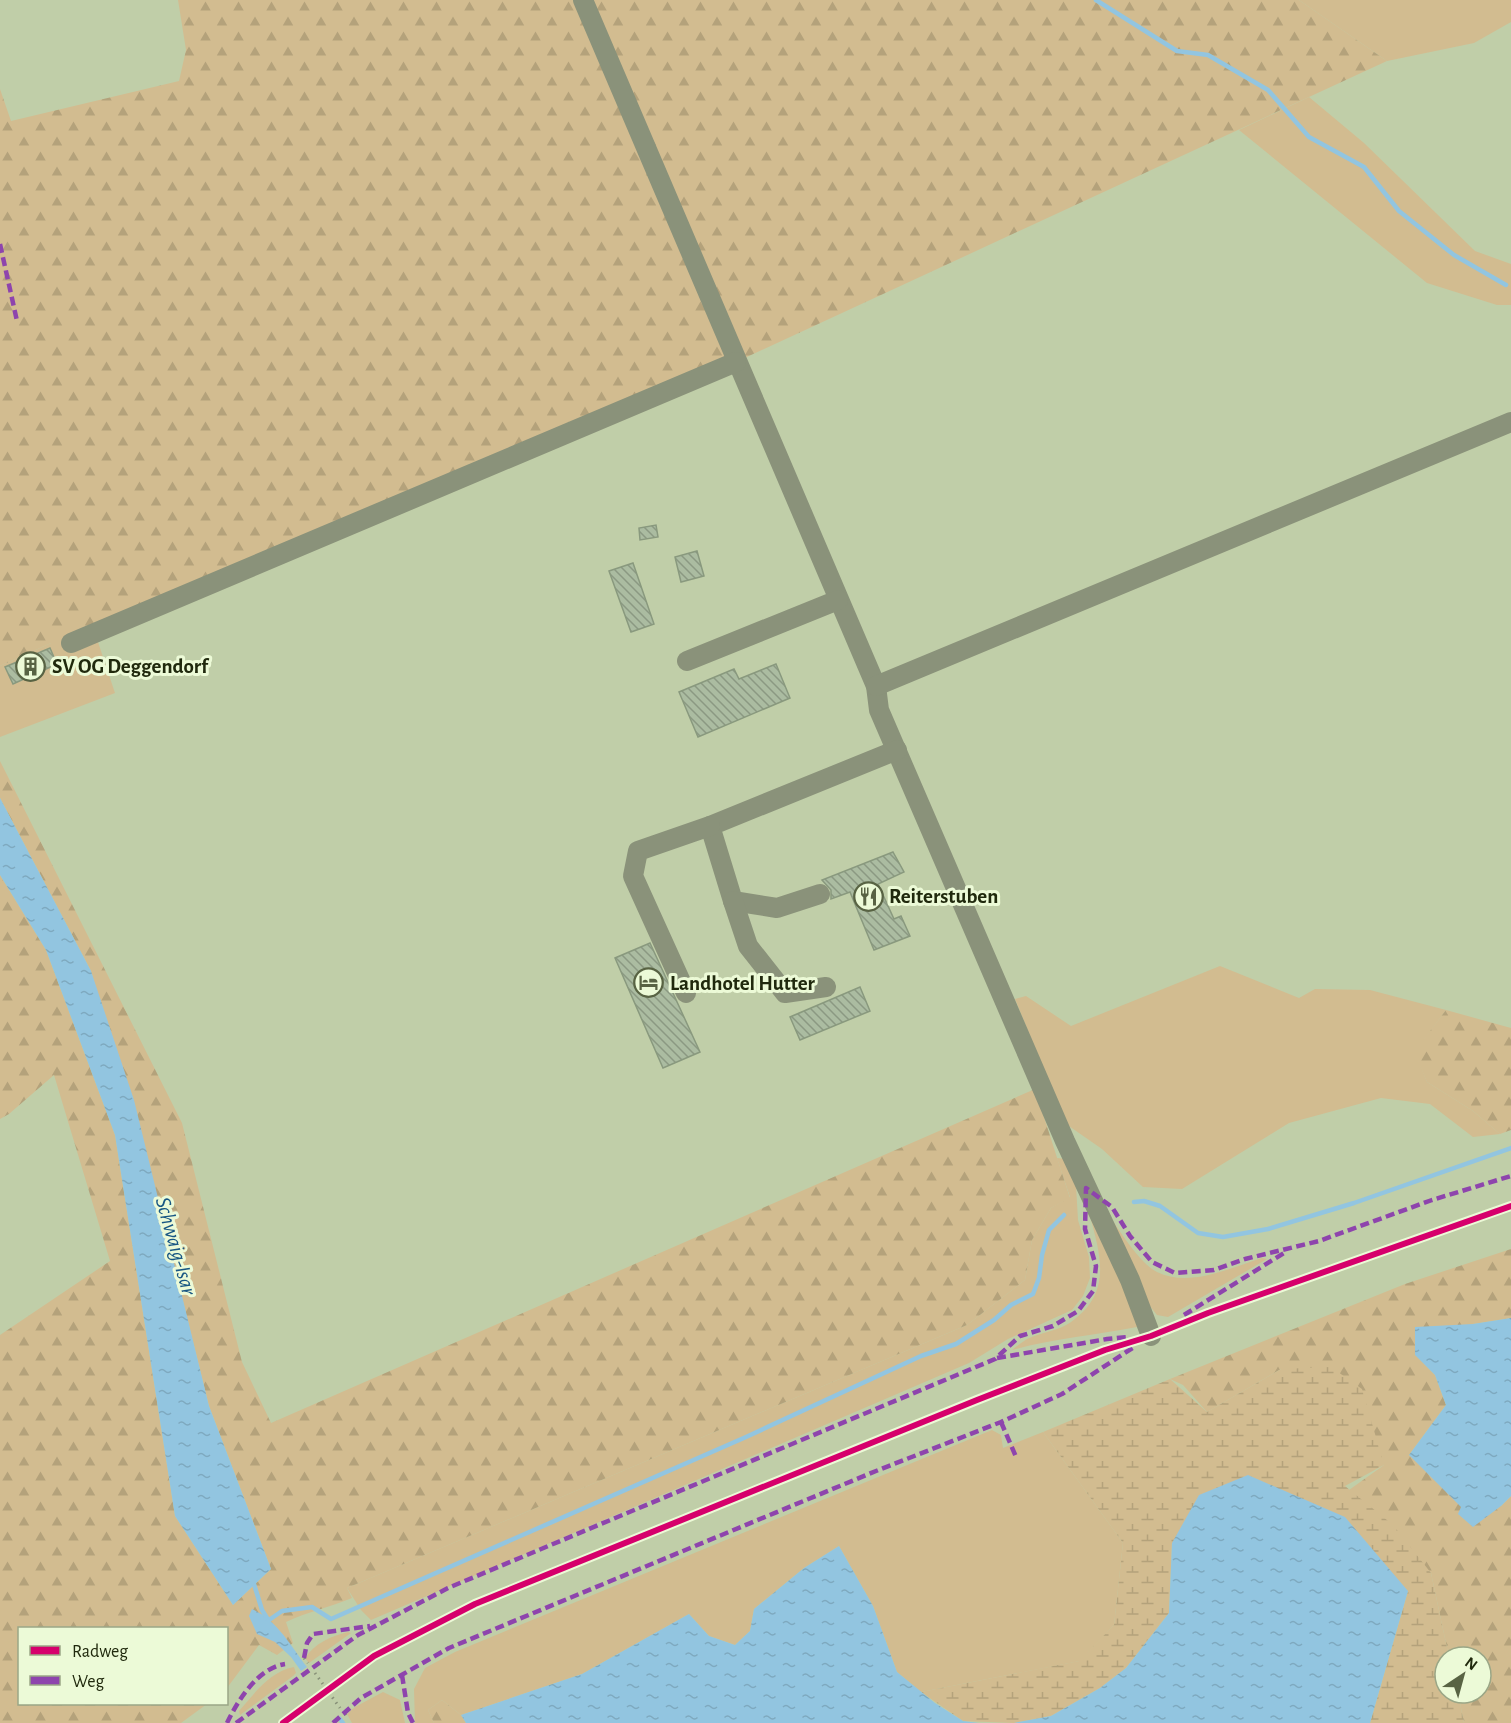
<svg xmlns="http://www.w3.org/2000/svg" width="1511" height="1723" font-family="'Alegreya Sans',sans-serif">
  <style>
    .grass { fill: #d2bc90 }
    .forest { fill: url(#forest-firs) }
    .wetland { fill: url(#wetland-marsh) }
    .water { fill: url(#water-ripples) }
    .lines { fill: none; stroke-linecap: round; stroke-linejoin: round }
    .stream { stroke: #92c5e0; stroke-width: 4.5 }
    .building { fill: url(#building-back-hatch); stroke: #89997e; stroke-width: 1.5 }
    .path { stroke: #889178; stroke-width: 3; stroke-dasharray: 1.5 4.5; stroke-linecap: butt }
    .minor { stroke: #8a927a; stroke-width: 20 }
    .quiet { stroke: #8e44ad; stroke-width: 4.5; stroke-dasharray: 9 4.5; stroke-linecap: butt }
    .cycleway-casing { stroke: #ecfad7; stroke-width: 10 }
    .cycleway { stroke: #d6006c; stroke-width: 6 }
    .labels { text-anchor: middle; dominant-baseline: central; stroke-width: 6; stroke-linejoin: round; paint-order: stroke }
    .poi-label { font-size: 21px; font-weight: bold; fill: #20290d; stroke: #ecfad7; text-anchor: start }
    .water-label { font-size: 22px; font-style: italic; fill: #175683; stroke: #ecfad7 }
  </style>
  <defs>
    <pattern id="forest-firs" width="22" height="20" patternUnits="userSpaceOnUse" patternTransform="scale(1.5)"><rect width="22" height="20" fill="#d2bc90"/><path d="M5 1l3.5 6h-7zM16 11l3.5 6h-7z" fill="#b4a27b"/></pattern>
    <pattern id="wetland-marsh" width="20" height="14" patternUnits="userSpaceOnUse" patternTransform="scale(1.5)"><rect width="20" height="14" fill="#d2bc90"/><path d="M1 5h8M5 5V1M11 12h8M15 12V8" fill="none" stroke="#b4a27b"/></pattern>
    <pattern id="water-ripples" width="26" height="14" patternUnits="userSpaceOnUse" patternTransform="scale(1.5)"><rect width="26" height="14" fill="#92c5e0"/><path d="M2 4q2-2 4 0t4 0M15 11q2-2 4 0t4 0" fill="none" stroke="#7ea9bf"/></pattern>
    <pattern id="building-back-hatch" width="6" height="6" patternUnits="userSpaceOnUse" patternTransform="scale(1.5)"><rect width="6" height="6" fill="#abbca1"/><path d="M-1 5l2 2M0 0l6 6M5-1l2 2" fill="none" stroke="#8b9982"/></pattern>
  </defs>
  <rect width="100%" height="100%" fill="#c0cea8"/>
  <!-- grass -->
  <g class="grass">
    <polygon points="1299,0 1511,0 1511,22 1474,43 1387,61"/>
    <polygon points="1309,97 1364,143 1475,251 1511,264 1511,305 1497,305 1427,283 1239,130"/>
    <polygon points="95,633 115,693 0,737 0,666 51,643 71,643"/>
    <polygon points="1220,966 1299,998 1315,989 1370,990 1446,1010 1415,1052 1427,1082 1473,1111 1500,1134 1473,1137 1430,1104 1381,1098 1289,1123 1182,1189 1143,1187 1102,1149 1066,1124 1015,999 1026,996 1071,1026"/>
    <polygon points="1057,1158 1067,1159 1076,1186 1078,1220 1089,1257 1090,1278 1083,1296 1072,1310 1008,1339 969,1363 371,1620 361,1610 347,1588 967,1325 1025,1280 1032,1240 1051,1208 1070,1197"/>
    <path d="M1106,1211C1118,1228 1139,1263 1157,1272C1189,1288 1230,1268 1262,1258L1267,1259L1168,1317L1157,1315L1146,1301Z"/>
    <path d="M1090,1216L1139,1319L1137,1327C1095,1335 1052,1339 1012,1350C1017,1346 1022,1342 1027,1339C1041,1332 1059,1331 1071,1322C1112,1293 1101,1257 1090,1216Z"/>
    <polygon points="992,1430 1001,1435 1003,1448 1043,1432 1123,1543 1114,1625 1080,1661 921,1692 897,1672 873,1606 839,1546 804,1568 754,1609 750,1631 735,1645 709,1636 689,1614 582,1674 461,1715 442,1700 428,1710 434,1723 415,1723 414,1689 425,1668 455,1652"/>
    <path d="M348,1632L351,1633L309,1663L305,1658C315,1643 331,1636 348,1632Z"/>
    <path d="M294,1667L296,1673L293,1676L240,1715L239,1711C255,1693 269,1672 294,1667Z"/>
    <polygon points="383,1692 400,1700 405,1723 352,1723 347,1714 355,1707"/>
  </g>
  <!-- forest -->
  <g class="forest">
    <polygon points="178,0 1299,0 1387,61 736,362 71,643 51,643 0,666 0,89 11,121 179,81 186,50"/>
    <path d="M0,761L182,1123L242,1362L271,1423L1035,1089L1070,1198L1051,1208L1032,1240L1025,1280L967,1325L347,1588L352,1598C330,1607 307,1612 286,1622L293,1643L277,1655L259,1645L227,1688L226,1628H20V1704H207L181,1723H0V1335L110,1261L54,1075L9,1114L0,1119V875L46,950L115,1135L175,1516L233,1605L271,1569L209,1406L168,1241L91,971L0,798Z"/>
    <polygon points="1446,1010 1511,1028 1511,1130 1500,1134 1473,1111 1427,1082 1414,1052"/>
    <polygon points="1511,1249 1511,1318 1473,1324 1415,1354 1435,1375 1446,1405 1409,1455 1501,1506 1511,1496 1511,1723 1464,1723 1458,1693 1481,1693 1481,1657 1449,1657 1431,1573 1349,1490 1384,1465 1281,1369 1207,1412 1183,1385 1170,1379 1405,1284"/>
    <polygon points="442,1700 461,1715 466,1723 434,1723 428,1710"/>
  </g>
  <!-- wetland -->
  <polygon class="wetland" points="1331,1367 1362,1389 1384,1465 1345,1486 1393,1525 1431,1573 1449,1657 1445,1657 1445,1693 1458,1693 1464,1723 1370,1723 1408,1591 1172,1543 1169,1613 1126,1668 1100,1688 1051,1716 1014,1723 963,1721 921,1692 1079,1661 1114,1625 1123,1543 1043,1432 1170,1379 1207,1412 1281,1369"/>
  <!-- water -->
  <g class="water">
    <polygon points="0,798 91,971 134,1100 209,1406 271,1569 233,1605 175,1516 115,1135 46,950 0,875"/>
    <polygon points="1511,1318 1511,1496 1501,1506 1473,1527 1458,1514 1461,1507 1409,1455 1446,1405 1435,1375 1415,1355 1415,1327 1473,1324"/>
    <polygon points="1248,1475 1345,1517 1408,1591 1370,1723 1014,1723 1051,1716 1100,1688 1126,1668 1169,1613 1172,1543 1199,1495"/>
    <polygon points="839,1546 873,1606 897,1672 935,1703 963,1721 979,1723 466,1723 461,1715 582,1674 689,1614 709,1636 735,1645 750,1631 754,1609 804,1568"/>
    <path d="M252,1609C278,1621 290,1645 307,1667L301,1671L291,1657L275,1642L257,1634L249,1616Z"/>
  </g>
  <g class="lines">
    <!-- stream -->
    <g class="stream">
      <polyline points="1096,0 1177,51 1208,55 1268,90 1309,137 1364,167 1399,211 1454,255 1506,285"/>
      <polyline points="1134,1202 1144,1201 1160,1206 1198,1233 1223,1237 1268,1229 1354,1203 1511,1148"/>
      <polyline points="253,1581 262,1610 267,1618"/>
      <polyline points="269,1620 282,1611 312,1607 331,1619 746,1437 921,1356 956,1344 994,1320 1011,1305 1033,1294 1039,1278 1042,1255 1049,1230 1064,1215"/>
      <polyline points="340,1719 343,1723"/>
    </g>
  </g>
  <!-- building -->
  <g class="building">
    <polygon points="656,525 658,537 640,540 639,528"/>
    <polygon points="697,551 704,576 681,582 675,557"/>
    <polygon points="633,563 654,624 631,632 609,571"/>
    <polygon points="50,648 57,664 13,684 5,667"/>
    <polygon points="776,664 790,698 698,737 679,692 734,669 739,679"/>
    <polygon points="893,852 904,872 878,884 894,919 901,916 910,936 874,950 850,892 831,899 831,890 822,880"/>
    <polygon points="650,943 700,1052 663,1068 615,958"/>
    <polygon points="860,987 870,1011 800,1040 790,1017"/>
  </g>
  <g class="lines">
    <!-- path -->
    <g class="path">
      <polyline points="304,1658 308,1663"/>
      <polyline points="315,1673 340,1708"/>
      <polyline points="345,1714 347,1719"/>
    </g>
    <!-- minor -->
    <g class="minor">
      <polyline points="583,0 876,686 879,710 1065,1141 1130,1280 1151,1336"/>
      <polyline points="71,643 736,362"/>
      <polyline points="687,661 838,600"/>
      <polyline points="876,686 1511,422"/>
      <polyline points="820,894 777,908 733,901 710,826 897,750"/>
      <polyline points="733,901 748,946 785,993 826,987"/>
      <polyline points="686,993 633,876 638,851 710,826"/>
    </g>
    <!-- quiet -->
    <g class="quiet">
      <polyline points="0,244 17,321"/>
      <polyline points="1184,1315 1284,1253"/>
      <polyline points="997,1358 1107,1339 1127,1337"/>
      <polyline points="1001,1422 1017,1459"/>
      <polyline points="304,1658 307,1643 313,1634 370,1626"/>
      <polyline points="402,1675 408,1713 413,1723"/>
      <path d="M227,1723C238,1700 258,1668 285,1664"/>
      <polyline points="236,1723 358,1635 448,1588 995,1359 1020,1336 1053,1326 1078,1311 1093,1291 1096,1266 1085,1229 1086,1188 1112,1207 1130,1236 1152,1262 1175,1273 1214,1270 1245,1259 1319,1241 1432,1200 1511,1176"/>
      <polyline points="333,1723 361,1698 449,1648 876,1471 1001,1422 1062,1394 1134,1347"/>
    </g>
    <defs>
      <polyline id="cycleway" points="283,1723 374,1656 475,1604 977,1400 1105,1350 1151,1336 1208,1313 1511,1206"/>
    </defs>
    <!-- cycleway casing -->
    <use href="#cycleway" class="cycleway-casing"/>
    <!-- cycleway -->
    <use href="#cycleway" class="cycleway"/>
  </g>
  <!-- icons -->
  <defs>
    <symbol id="building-ring" viewBox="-11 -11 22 22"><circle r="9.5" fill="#ecfad7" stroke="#586343" stroke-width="1.5"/><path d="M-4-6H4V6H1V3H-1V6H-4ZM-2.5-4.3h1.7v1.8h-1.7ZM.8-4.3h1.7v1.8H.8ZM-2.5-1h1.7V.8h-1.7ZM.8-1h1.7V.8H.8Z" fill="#586343"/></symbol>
    <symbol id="restaurant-ring" viewBox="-11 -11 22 22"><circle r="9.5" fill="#ecfad7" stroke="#586343" stroke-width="1.5"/><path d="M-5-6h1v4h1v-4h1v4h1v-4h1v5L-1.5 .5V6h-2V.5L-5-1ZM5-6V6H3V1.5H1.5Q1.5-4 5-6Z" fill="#586343"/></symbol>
    <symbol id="hotel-ring" viewBox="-11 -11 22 22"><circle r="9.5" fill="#ecfad7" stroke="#586343" stroke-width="1.5"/><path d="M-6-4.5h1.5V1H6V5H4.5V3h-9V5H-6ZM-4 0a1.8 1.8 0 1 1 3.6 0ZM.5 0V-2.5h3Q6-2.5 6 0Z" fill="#586343"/></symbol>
  </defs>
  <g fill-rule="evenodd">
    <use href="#building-ring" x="14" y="650" width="33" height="33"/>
    <use href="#restaurant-ring" x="852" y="880" width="33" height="33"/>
    <use href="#hotel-ring" x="632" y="966" width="33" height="33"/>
  </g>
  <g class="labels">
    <!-- poi labels -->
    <g class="poi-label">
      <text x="52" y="666">SV OG Deggendorf</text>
      <text x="889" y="896">Reiterstuben</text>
      <text x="670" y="983">Landhotel Hutter</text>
    </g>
    <!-- water labels -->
    <g class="water-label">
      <text transform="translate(176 1246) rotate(74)">Schwaig-Isar</text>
    </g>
  </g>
  <!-- legend -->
  <rect x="18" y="1627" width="210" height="78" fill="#ecfad7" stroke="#9aa686" stroke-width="1.5"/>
  <rect x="30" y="1646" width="30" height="9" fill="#d6006c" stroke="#9aa686" stroke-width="1.5"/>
  <text x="72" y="1657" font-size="18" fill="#20290d">Radweg</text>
  <rect x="30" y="1676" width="30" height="9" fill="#8e44ad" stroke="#9aa686" stroke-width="1.5"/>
  <text x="72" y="1687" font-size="18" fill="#20290d">Weg</text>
  <!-- north arrow -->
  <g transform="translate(1463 1675) rotate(36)"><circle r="28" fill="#ecfad7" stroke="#9aa686" stroke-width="1.5"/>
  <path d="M0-4.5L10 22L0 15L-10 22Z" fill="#586343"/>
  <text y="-9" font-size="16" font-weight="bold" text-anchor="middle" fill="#20290d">N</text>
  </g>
</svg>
